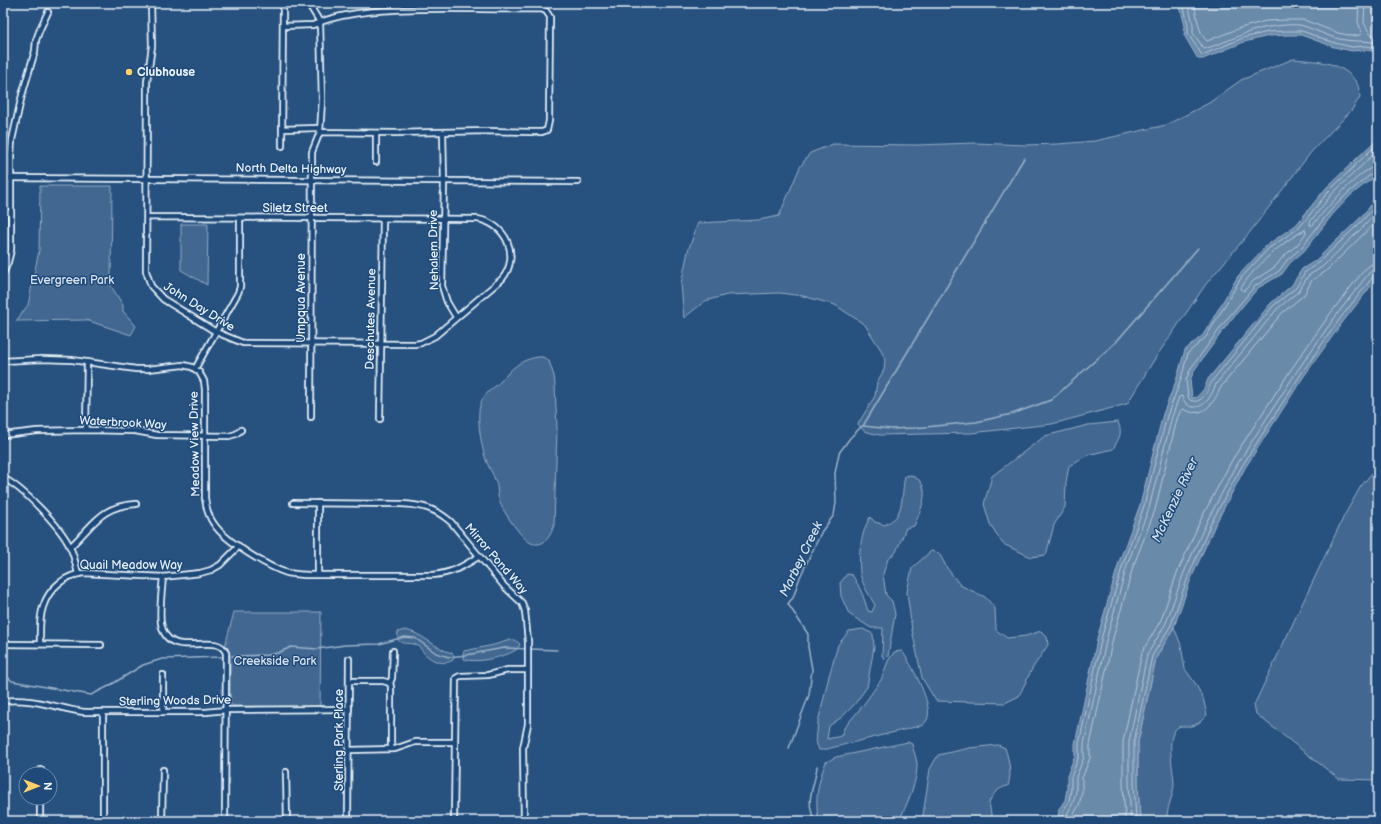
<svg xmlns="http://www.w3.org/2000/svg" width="1381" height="824" font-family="'Balsamiq Sans',sans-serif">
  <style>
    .green { fill: #436891; stroke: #96acc4 }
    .water { fill: #6b8aaa; stroke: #9db3c9 }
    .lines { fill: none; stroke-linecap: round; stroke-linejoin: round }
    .shore { stroke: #b6c8d9; stroke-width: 1 }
    .stream { stroke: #9db3c9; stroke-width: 1.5 }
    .street-casing { stroke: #e8f1f8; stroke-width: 8 }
    .street { stroke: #1f4a7a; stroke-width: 4.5 }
    .poi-dot { fill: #ffd166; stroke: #1f4a7a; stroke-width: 1.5 }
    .labels { text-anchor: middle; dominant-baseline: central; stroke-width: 3; stroke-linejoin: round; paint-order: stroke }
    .poi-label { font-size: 12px; font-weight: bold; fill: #e8f1f8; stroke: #1f4a7a; text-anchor: start }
    .street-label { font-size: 12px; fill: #e8f1f8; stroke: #1f4a7a }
    .park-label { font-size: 12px; fill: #d8e3ee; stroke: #1f4a7a }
    .water-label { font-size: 13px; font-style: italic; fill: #d5e2ec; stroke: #1f4a7a }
  </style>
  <rect width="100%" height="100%" fill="#27517f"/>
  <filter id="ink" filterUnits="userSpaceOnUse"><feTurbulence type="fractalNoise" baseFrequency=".025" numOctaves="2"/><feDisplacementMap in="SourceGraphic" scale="8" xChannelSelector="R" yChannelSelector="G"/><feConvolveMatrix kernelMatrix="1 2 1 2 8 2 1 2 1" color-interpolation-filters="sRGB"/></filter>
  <g filter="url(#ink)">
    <!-- green -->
    <g class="green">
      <path d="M1293,59C1316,61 1342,61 1356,82C1359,85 1359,92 1360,97L1351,111L1312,151L1250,232L1206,284L1154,360L1127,404L1052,424L971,433L879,435L864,431L858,424L875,396L877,382L884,370L885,360L881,350L865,325L835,305L803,296L780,293L727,295L705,301L684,318L681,284L688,251L698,223L758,220L779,216L800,167L810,153L833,144L917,145L975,143L1025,145L1058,144L1095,141L1166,125L1209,103L1241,80Z"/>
      <polygon points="40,186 112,186 111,286 123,305 123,311 136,326 131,335 86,320 16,321 28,305 39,250"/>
      <polygon points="181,224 208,224 207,285 181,270"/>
      <path d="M538,357H543L549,361L554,376L555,385L557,429L554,525C551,535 545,548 531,543C523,540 502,511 500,502C497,496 498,488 496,482C493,473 487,465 485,457C481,444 475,412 482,400C486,392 495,387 501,381C513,367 520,360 538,357Z"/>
      <path d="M1118,422C1123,434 1119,438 1113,449L1087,455L1069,466L1066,482L1065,507L1054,525L1046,555L1031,557L1003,544L990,524L984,504L992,476L1045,436L1088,425Z"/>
      <polygon points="1378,466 1378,780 1339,779 1256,714 1254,705 1344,516 1361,486"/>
      <path d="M911,475C913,477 917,478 919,480C931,492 919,514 914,526L906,528L896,552L888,559L883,574L886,595L892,601L895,614L888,656L885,659L882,656L883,628H871L849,614L841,596L840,583L847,574L852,575C860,586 864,598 868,611L872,612L875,605C869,595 862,584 860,573C858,554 861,533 870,517L875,522L885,525C888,523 893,520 896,517C904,505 902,489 905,476Z"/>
      <polygon points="931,551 939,553 947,568 960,585 985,597 995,608 996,630 1007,638 1026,636 1041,631 1047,637 1048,645 1032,669 1019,696 1005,703 936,701 922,678 912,630 907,592 912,568"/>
      <polygon points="234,612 321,612 320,707 234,706 230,704 230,655 227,647 225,646"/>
      <path d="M1174,627L1181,645L1185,669L1195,683L1203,698L1207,715C1203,719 1198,725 1192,726C1186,727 1179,724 1175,730C1166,742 1174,771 1174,785C1173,798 1166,808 1167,821H1140L1138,783V742L1156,658Z"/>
      <path d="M863,629L873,634L874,647L867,687L854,705L842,717L829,726L827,739L841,736L844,728L864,704L881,680L888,661L894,652L902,651C911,663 932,703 928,717C928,719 925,723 923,725L823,750H819L816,742L818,722L829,676L838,645L849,631Z"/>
      <path d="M405,630C423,633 435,649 452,653L454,655L453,660C443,666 432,661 424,653C422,651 420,647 418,646C410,640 395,649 398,632Z"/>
      <path d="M510,640H515L520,644C519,647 517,650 514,651C504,657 475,664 464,659L463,654L464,651L494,645Z"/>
      <path d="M908,742L912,744C913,750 916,756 917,763C918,781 907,804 899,821H819C814,801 818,781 826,762L836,757Z"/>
      <path d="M998,745L1005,748C1009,760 1012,774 1008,786C998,788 994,793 989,802L991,814L994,821H922L930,769L938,755L969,748Z"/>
    </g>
    <!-- water -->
    <g class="water">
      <polygon points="1179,3 1373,3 1374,4 1373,21 1378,30 1378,51 1377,52 1366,50 1352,51 1334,47 1301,35 1287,35 1269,36 1244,42 1203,59 1198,59 1184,35 1185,26"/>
      <polygon points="1378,138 1378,174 1351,195 1333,214 1304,251 1290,263 1282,274 1258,288 1230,321 1195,369 1190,380 1192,398 1197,397 1204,389 1208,379 1271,303 1292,285 1302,269 1315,261 1359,219 1378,197 1378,277 1342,323 1304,376 1245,468 1215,525 1191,579 1174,627 1156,658 1138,742 1138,783 1140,821 1058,821 1059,809 1065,800 1067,789 1067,776 1075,755 1075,744 1098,635 1119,562 1140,505 1163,414 1176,381 1185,350 1203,335 1238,276 1267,245 1296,225 1326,188"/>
    </g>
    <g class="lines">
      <!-- shore -->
      <g class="shore">
        <polyline points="1183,3 1188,25 1188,34 1202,55 1243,38 1268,32 1286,31 1302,31 1335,43 1352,47 1366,46 1378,48"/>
        <path d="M1188,3L1193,24V33L1204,49C1226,43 1245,31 1268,27C1278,26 1294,23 1304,26C1316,30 1327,36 1339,39C1352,42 1365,40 1378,43"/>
        <path d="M1194,3C1197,15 1198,33 1207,41L1240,28L1266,21L1286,20H1304L1338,33L1353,36L1360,35L1362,33L1358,22L1359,3"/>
        <polyline points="1365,3 1364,23 1370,34 1378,37"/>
        <path d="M1378,150L1332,194L1310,222V225H1313C1324,211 1361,167 1378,166"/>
        <path d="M1378,171L1374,172L1349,192L1330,211L1301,248L1287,260L1279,271L1255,286L1227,319L1191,368L1186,380L1188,397L1190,400C1202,406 1208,390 1212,381L1273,306L1296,288L1305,272L1318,263L1362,221L1378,203"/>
        <path d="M1305,230L1306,233L1297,245L1283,257L1275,267L1253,281L1244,291L1242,290L1241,288C1253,268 1284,240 1305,230Z"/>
        <polyline points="1062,821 1063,811 1069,801 1071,790 1071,777 1079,756 1079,744 1102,636 1123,564 1144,506 1167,416 1180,382 1188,353 1206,337 1241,278 1269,248 1299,228 1329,191 1378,143"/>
        <path d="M1067,821L1068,812L1073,803L1076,791V777L1084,757V744L1107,637L1127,565L1149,508L1172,417L1179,397L1182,396C1184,401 1186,406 1193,407C1206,408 1212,394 1216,384L1277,309L1299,291L1308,276L1322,267L1365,225L1378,211"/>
        <path d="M1073,821L1074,814L1079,805L1082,792V778L1090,758V745L1113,638L1133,567L1155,510L1177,419L1181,410L1183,409C1203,420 1214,403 1221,387L1282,313L1304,295L1312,280L1325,272L1378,220"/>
        <polyline points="1125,821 1123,783 1123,742 1142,652 1161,620 1177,573 1201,519 1232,460 1292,368 1330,314 1364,270 1370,265 1378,263"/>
        <polyline points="1131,821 1129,783 1129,742 1147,655 1166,623 1183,575 1207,521 1238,463 1297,371 1335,317 1369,273 1374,270 1378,270"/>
        <polyline points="1136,821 1134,783 1134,742 1152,656 1171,625 1188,577 1211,523 1242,466 1301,374 1339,320 1372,278 1375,275 1378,275"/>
      </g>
      <!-- stream -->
      <g class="stream">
        <polyline points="1024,158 863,426 891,429 915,428 976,422 1012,414 1051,400 1116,342 1198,248"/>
        <polyline points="232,656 268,655 278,653 291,647 317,649 345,645 379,644 404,637 415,638 436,653 449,657 466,655 504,648 557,650"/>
        <polyline points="3,673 12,681 91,695 109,686 143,665 162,659 221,657"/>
        <polyline points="789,748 809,695 812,669 808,647 808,634 788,604 790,601 793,598 800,577 822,531 834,515 836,503 835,473 839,453 850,438 862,426"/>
        <path d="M815,821C804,798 815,788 817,766"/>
      </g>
      <defs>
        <g id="street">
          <polyline points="524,3 524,9"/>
          <polyline points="283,26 313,25 320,22 308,3"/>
          <polyline points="282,129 320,128"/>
          <polyline points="443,132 444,181 442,286 447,302 456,317"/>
          <polyline points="282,146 283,3"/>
          <polyline points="376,162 376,133"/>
          <polyline points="3,178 578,182"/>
          <polyline points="3,213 11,213"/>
          <path d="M147,217L477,219C506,223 521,256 502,279L435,336L421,343L415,344L243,343L216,332L163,299L151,286L146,271L147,101V82L152,46L151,3"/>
          <polyline points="3,274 8,262 11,250 11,156 12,140 22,95 35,51 36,40 40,29 48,12"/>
          <path d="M3,361L42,359L72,360L136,369H148L183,365L192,367L199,372L204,381L205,389V498C206,507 208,516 214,524C225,541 268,567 287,573C294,574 302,575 309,575H433C452,573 462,567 478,557"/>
          <polyline points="195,369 238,293 240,287 240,218"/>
          <path d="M311,417L312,152L320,132L322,101L320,22C352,11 384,10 418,9C459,8 500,10 541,9L546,11L550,17L549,121L547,130L542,132H531L488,131L394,133L320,132"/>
          <polyline points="380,419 383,219"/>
          <polyline points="86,430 87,362"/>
          <polyline points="3,435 37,431 86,430 135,431 157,435 229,436 236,434 241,430"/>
          <path d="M3,478C22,487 61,527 70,547C74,555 76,565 78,574"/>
          <path d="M293,503L401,504C422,505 435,508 451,522L504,586L522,603L525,611L528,641V724L523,748L524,821"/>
          <polyline points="318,503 318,575"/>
          <path d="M70,547C94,525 100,506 136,504"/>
          <path d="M163,577C162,590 159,611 161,623C168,664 217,629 226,653L225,821"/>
          <polyline points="3,644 101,645"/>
          <path d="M40,644C40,632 39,618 43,607C49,588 65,575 84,573L163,577L200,573L211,570L220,565L239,546"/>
          <polyline points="349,681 383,681 390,683"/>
          <path d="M3,701C32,697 56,708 84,712H206L226,710L349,709"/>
          <polyline points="163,712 163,675"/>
          <polyline points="391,749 391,687 390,683 392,678 393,651"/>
          <polyline points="349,750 395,749 415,742 455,742 456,678 460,676 488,675 508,670 528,670"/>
          <polyline points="286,772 287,821"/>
          <polyline points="41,774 41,770"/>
          <polyline points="40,821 40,798"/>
          <polyline points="103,821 103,712"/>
          <polyline points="162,821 163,770"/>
          <polyline points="348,821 349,659"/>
          <polyline points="454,821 455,742"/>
        </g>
      </defs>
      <!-- street casing -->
      <use href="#street" class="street-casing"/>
      <!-- street -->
      <use href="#street" class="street"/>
    </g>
  </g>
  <!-- markers -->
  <circle class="poi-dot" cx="129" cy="72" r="4"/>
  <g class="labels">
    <!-- poi labels -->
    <g class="poi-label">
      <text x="137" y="72">Clubhouse</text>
    </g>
    <!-- street labels -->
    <g class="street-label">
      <text transform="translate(291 169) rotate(1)">North Delta Highway</text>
      <text x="295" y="208">Siletz Street</text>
      <text transform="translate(434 250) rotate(-91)">Nehalem Drive</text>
      <text transform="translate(301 298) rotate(-90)">Umpqua Avenue</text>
      <text transform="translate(199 307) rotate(32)">John Day Drive</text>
      <text transform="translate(371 319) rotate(-89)">Deschutes Avenue</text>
      <text transform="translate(123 423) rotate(3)">Waterbrook Way</text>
      <text transform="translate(195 444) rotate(-91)">Meadow View Drive</text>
      <text transform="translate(496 559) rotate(49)">Mirror Pond Way</text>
      <text x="131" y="565">Quail Meadow Way</text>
      <text transform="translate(175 701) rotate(-1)">Sterling Woods Drive</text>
      <text transform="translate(339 740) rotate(-90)">Sterling Park Place</text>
    </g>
    <!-- park labels -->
    <g class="park-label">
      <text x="72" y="280">Evergreen Park</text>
      <text x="275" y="661">Creekside Park</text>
    </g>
    <!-- water labels -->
    <g class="water-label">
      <text transform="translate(1175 500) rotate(-65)">McKenzie River</text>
      <text transform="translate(801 559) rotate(-64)">Marbey Creek</text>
    </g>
  </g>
  <!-- margin -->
  <rect width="1381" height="824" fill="none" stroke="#1f4a7a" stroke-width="16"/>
  <rect x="8" y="8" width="1365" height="808" fill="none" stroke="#e8f1f8" stroke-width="1.5" filter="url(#ink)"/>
  <!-- north arrow -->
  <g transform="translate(38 786) rotate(90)"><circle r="19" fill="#1f4a7a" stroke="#6f8dac"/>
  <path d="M0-3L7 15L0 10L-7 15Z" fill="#ffd166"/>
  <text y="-6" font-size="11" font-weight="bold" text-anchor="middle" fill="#e8f1f8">N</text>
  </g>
</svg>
